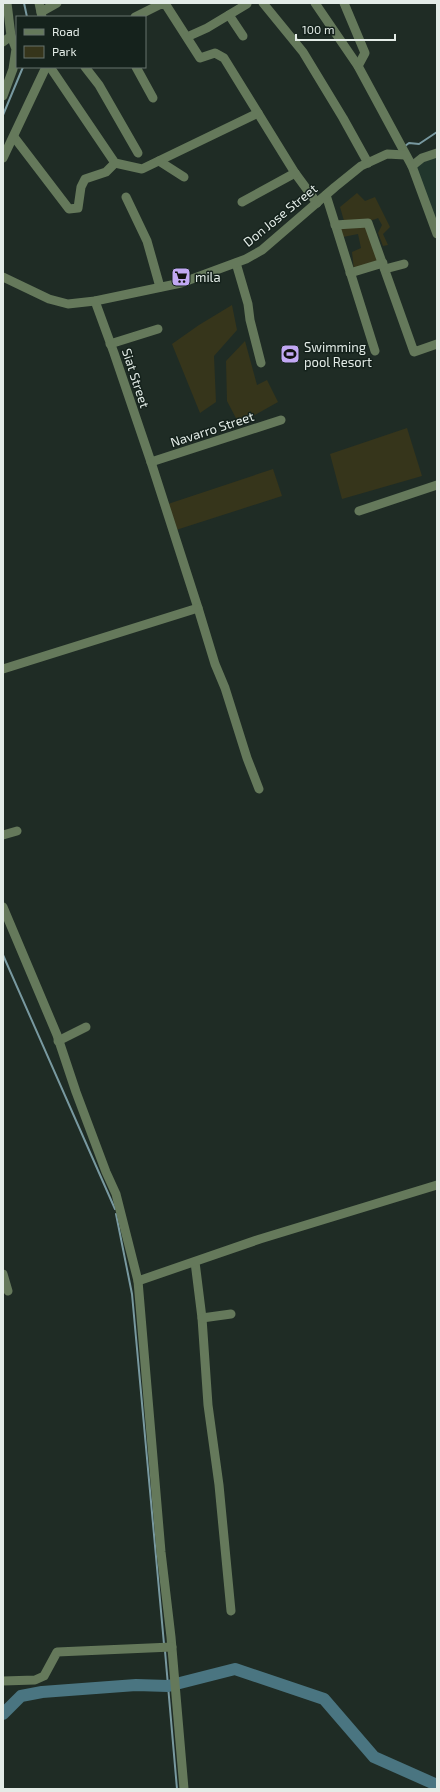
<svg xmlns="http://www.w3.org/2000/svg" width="440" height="1792" font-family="'Exo 2',sans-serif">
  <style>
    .built { fill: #21362c }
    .green { fill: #36351b }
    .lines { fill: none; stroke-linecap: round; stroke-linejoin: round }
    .stream { stroke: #7899a0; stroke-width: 2 }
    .river { stroke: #4a7581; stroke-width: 12 }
    .minor { stroke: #65795b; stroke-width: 9 }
    .labels { text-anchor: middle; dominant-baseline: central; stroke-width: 3; stroke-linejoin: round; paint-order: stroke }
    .street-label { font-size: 13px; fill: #e3ece7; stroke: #15221c }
    .poi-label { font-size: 13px; fill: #e3ece7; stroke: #15221c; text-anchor: start }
  </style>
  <rect width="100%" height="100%" fill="#1f2c25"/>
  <!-- built -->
  <polygon class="built" points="437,156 437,227 416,165"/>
  <!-- green -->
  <g class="green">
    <path d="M357,193L365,201L375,197L390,227L383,234L388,245L383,246L378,233L382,225L378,218C369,223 356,218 344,221L340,207Z"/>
    <polygon points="368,226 379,261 354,270 352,252 361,248 358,234 343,237 340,227"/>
    <polygon points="232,305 237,330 214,356 216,402 200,413 172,344 199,325"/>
    <polygon points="245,341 257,385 267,380 278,402 239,424 227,401 226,361"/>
    <polygon points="407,428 422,476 342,499 330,454"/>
    <polygon points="273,469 282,496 176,530 168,504"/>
  </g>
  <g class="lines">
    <!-- stream -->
    <g class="stream">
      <polyline points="24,3 27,17"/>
      <polyline points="3,115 23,67"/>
      <polyline points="405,146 409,143 419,144 437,132"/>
      <polyline points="3,955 115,1209"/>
      <polyline points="116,1214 132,1294 164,1644"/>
      <polyline points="165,1651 177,1789"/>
    </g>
    <!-- river -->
    <polyline class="river" points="3,1714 21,1696 42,1692 136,1685 168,1686 235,1669 324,1699 374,1757 437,1785"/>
    <!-- minor -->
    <g class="minor">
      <polyline points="7,3 11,36"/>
      <polyline points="39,3 42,17"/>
      <polyline points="263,3 303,52 343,118 368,163"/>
      <polyline points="315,3 358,66 412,166 437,234"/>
      <polyline points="344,3 365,53 358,66"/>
      <polyline points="41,12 57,3"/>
      <polyline points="229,15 243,36"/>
      <polyline points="135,17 161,4 166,5 200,58 215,53 224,58 295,173 317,203"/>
      <polyline points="187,37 207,28 247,4"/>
      <polyline points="3,42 11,36 16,49 13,69 3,96"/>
      <polyline points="50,67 115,163 142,169 258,113"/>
      <polyline points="85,67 99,85 138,153"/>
      <polyline points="136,67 153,98"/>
      <polyline points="14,137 69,209 78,208 81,187 85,179 106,172 115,163"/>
      <polyline points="3,158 46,67"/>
      <polyline points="159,161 184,177"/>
      <polyline points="412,166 422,158 437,153"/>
      <polyline points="326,195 375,351"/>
      <polyline points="126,197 147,241 160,287"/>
      <polyline points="242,202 295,173"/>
      <polyline points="335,225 368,223 414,352 437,344"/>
      <polyline points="236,263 248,304 250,320 261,363"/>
      <polyline points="385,269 404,264"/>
      <polyline points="350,273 383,263"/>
      <polyline points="3,277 49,299 68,304 95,301 181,283 246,259 262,250 335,187 361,166 387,154 405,155"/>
      <polyline points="95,301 114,353 151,462 198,608 215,664 225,688 247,758 259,789"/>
      <polyline points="110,344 158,329"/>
      <polyline points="151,462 281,420"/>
      <polyline points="359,511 437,485"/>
      <polyline points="3,669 198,608"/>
      <polyline points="3,835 17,831"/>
      <polyline points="3,907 57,1035 76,1092 106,1172 116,1194 138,1281 161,1552 171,1637 184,1789"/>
      <polyline points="58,1041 86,1027"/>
      <polyline points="195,1262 202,1318 208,1405 219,1485 231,1611"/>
      <polyline points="3,1274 8,1291"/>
      <polyline points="138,1281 260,1239 437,1185"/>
      <polyline points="202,1318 231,1314"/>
      <polyline points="3,1681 35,1680 44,1676 57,1652 172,1647"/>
    </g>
  </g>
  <!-- icons -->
  <defs>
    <symbol id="supermarket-square" viewBox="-11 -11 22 22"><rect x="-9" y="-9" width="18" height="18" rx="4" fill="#c1a8f3" stroke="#15221c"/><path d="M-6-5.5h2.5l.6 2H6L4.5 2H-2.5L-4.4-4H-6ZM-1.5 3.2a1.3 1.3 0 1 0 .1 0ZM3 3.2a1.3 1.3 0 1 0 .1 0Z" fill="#111"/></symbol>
    <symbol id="stadium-square" viewBox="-11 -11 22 22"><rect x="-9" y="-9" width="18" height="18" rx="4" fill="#c1a8f3" stroke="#15221c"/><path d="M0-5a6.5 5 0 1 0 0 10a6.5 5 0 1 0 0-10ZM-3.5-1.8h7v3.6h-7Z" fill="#111"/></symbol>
  </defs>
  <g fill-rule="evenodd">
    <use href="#supermarket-square" x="170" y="266" width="22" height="22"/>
    <use href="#stadium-square" x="279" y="343" width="22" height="22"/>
  </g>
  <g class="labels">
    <!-- street labels -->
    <g class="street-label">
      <text transform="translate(280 215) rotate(-39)">Don Jose Street</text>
      <text transform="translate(136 378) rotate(72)">Siat Street</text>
      <text transform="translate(212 429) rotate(-18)">Navarro Street</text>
    </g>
    <!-- poi labels -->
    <g class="poi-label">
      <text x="195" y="277">mila</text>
      <text x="304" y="347">Swimming<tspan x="304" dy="15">pool Resort</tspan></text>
    </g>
  </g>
  <!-- border -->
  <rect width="440" height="1792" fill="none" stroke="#e3ece7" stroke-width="8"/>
  <!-- legend -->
  <rect x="16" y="16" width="130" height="52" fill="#15221c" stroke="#67736d"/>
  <rect x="24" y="29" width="20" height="6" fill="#65795b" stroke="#67736d"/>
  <text x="52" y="36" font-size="12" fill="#e3ece7">Road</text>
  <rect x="24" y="46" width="20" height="12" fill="#36351b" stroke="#67736d"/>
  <text x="52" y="56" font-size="12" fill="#e3ece7">Park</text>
  <!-- scale -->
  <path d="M296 34v6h99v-6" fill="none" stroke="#e3ece7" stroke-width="2"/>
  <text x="302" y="34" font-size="12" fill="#e3ece7" stroke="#15221c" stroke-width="3" paint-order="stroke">100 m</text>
</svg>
